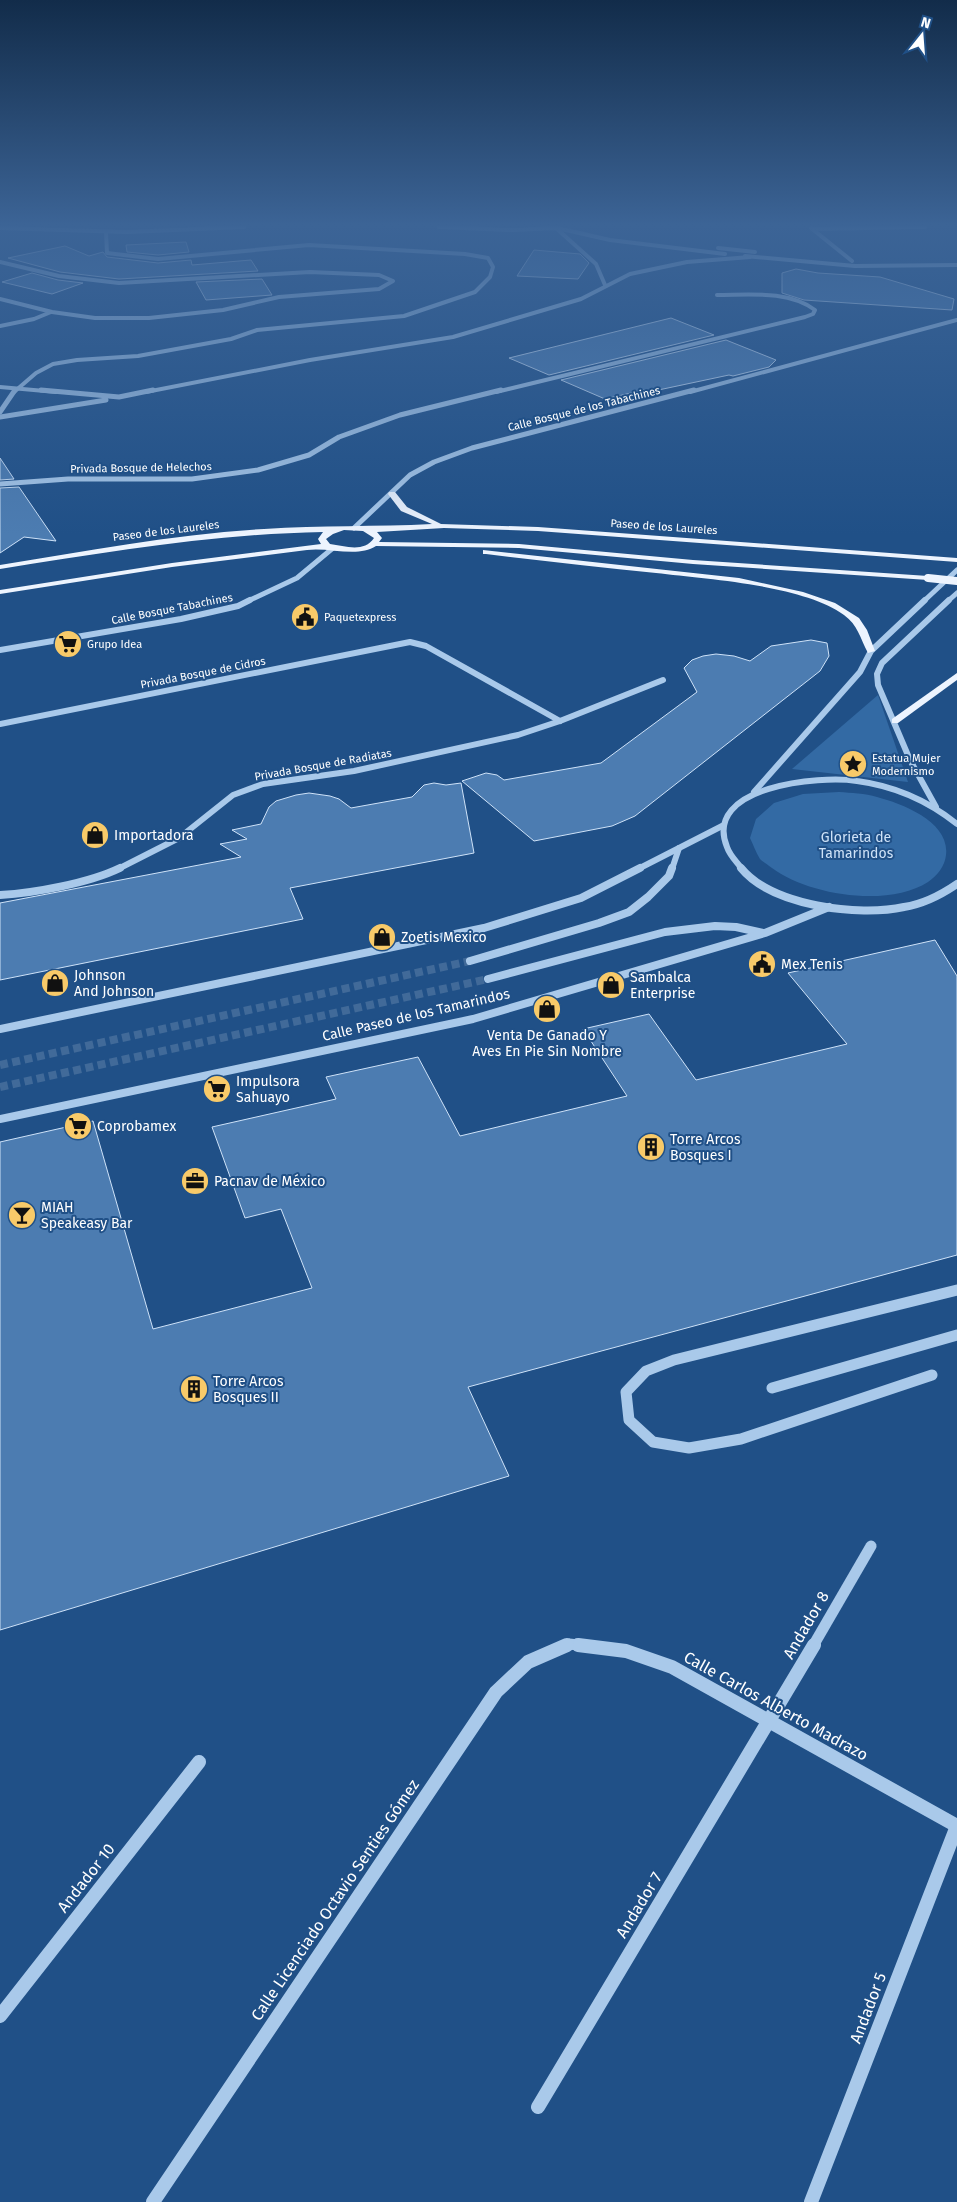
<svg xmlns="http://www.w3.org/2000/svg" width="957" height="2202" font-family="'Fira Sans',sans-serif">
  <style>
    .green { fill: #336aa4 }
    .building { fill: #4c7cb1; stroke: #cee2f8 }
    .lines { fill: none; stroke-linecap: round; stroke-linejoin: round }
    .minor-tunnel { stroke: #416a99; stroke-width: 8; stroke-dasharray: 8 4.5; stroke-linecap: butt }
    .minor-far5 { stroke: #a9c9ea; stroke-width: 4 }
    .minor-far4 { stroke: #a9c9ea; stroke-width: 5 }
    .minor-far3 { stroke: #a9c9ea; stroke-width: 6 }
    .minor-far2 { stroke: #a9c9ea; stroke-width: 8 }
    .minor-far1 { stroke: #a9c9ea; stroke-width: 11 }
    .minor { stroke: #a9c9ea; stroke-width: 14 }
    .major { fill: #edf4fe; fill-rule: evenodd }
    .major-bridge { stroke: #edf4fe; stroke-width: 8 }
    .labels { text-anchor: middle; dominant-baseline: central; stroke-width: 4; stroke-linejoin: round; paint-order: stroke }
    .far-street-label { font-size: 11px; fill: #fff; stroke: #205087 }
    .far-poi-label { font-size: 11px; fill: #fff; stroke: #205087; text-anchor: start }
    .poi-label { font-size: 14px; fill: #fff; stroke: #205087; text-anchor: start }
    .park-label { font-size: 14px; fill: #cee2f8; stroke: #205087 }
    .street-label { font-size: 14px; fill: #fff; stroke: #205087 }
    .near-street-label { font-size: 16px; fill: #fff; stroke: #205087 }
  </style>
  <rect width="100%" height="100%" fill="#205087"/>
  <!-- green -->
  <g class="green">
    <polygon points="878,695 908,782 792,769"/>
    <path d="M839,792C851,793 865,793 877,797C903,804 950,822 946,855C945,866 937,876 928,882C888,908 808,895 772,868C768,865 763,862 760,859C756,853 753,844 750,838L756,819L774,803L803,794Z"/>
  </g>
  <!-- building -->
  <g class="building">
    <polygon points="186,242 189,252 158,255 127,252 126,245"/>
    <polygon points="65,246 89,256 103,252 107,257 158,263 191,260 192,265 251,260 258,271 119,279 60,272 8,258"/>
    <polygon points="534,250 580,254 589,263 578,279 517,276"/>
    <polygon points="796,269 818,273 880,277 954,299 952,310 804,300 782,293 782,273"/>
    <polygon points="32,273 58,280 83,283 52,294 2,282"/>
    <polygon points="262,279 272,295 206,300 196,282"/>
    <polygon points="671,318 714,335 549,375 509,358"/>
    <polygon points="726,340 776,360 769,367 733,376 729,375 649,392 644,390 605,399 561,380"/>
    <polygon points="0,458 14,479 0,480"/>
    <polygon points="19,487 56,541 24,537 0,553 0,488"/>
    <polygon points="811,640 827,643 829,656 820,671 635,816 612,826 534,841 462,781 486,773 497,775 504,780 601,763 697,692 684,668 692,660 703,656 716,654 734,656 750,661 771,646"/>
    <polygon points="434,783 446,785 461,783 474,853 290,888 303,919 0,980 0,903 241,857 220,844 247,839 232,830 261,824 269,807 276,801 296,795 309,793 330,796 339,799 351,808 412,797 424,785"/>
    <polygon points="935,940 957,976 957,1255 468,1387 509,1476 0,1630 0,1142 93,1121 153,1329 312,1288 281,1209 245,1218 212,1127 336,1099 326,1077 418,1057 460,1136 627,1096 583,1029 649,1014 696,1080 847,1044 788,973"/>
  </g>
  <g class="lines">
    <!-- minor-tunnel -->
    <g class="minor-tunnel">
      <polyline points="0,1065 470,961"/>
      <polyline points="0,1087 488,979"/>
    </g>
    <!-- minor-far5 -->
    <g class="minor-far5">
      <polyline points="439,227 512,230 556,228 596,264 605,285"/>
      <polyline points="553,227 610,240 725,254"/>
      <polyline points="0,228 127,232 244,227"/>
      <polyline points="811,228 852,261"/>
      <polyline points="812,229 925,227"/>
      <polyline points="718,248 755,252"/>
      <polyline points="745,256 855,266 957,265"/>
      <polyline points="0,262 59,276 119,283 310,272 379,275 393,281 379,289 279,297 223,310 149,318 95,318 52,312 0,299"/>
      <polyline points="0,326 34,319 51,312"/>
      <polyline points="0,387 56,392"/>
      <polyline points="14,392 36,373 53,364 77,360 138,356 231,339 257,330 404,316 475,292 490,277 493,267 488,258 465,254 309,245 158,259 107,253 106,232"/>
      <polyline points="146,392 310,360 453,337 581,299 630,274 687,262 750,257"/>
      <path d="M496,392L805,317L813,314L815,310C788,290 749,295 717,295"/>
      <polyline points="690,392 957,320"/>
    </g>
    <!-- minor-far4 -->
    <g class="minor-far4">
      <polyline points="41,390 119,397 153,390"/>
      <polyline points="0,412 15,390"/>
      <polyline points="0,417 106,400"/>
      <polyline points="0,484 68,479 192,479 258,470 309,455 339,437 400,415 501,390"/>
      <polyline points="354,528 410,475 434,462 472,448 694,390"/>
      <polyline points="248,601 297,578 333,548"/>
      <polyline points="924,601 957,570"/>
      <polyline points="948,601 957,593"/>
    </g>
    <!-- minor-far3 -->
    <g class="minor-far3">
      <polyline points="0,650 181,619 238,606 250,600"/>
      <polyline points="0,724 410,642 426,646 560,721"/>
      <polyline points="754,792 860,672 871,651 925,600"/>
      <polyline points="936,807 910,760 878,685 877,674 882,663 949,600"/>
      <polyline points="118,869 179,838 233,795 263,784 354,771 518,735 560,721 663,680"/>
      <polyline points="638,869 724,825"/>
      <polyline points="672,869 679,848"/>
      <path d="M742,869C737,862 730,856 727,847C702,786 820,775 857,781C895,786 927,800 957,824"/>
    </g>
    <!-- minor-far2 -->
    <g class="minor-far2">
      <path d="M741,868C772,906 859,917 904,907C924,904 941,895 957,884"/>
      <path d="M0,895C35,893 89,883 120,868"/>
      <polyline points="470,961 599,923 629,912 648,897 669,876 672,868"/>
      <polyline points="488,979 665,932 715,926 736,927 763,933"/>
      <polyline points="0,1029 484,928 581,898 640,868"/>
      <polyline points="0,1119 473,1019 765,933 829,907"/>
    </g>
    <!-- minor-far1 -->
    <g class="minor-far1">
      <polyline points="932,1375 741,1439 689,1448 653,1442 629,1420 626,1392 646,1371 674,1360 957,1290"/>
      <polyline points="772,1388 957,1335"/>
      <polyline points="564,1646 569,1644 588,1646"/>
      <polyline points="813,1646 871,1546"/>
    </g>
    <!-- minor -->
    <g class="minor">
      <polyline points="578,1645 626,1651 672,1667 957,1826"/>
      <polyline points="0,2016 199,1762"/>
      <polyline points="538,2107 814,1645"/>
      <polyline points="153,2202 496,1692 528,1662 567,1645"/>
      <polyline points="811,2202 957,1826"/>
    </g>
    <!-- major -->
    <g class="major">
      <path d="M389,492H395L407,507L441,524L538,527L957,558V562L538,531L444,528L377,532L382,538L379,542L519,544L693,560L928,576L932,578L928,580L693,564L519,548L376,546C358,558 329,547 307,550L172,567L0,594V590L172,563L321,544L318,539L323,532C213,534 108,552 0,569V565C88,551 176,534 264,529C321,525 376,527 432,524L401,511L388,494ZM344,530L363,531L374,538C364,553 345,546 330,544L326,539L333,534Z"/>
      <path d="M483,550L739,578L803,592L835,603L859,618L867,630L875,651L868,653C860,638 858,625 844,615C803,585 707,579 656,573C600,567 543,561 486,554H483Z"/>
      <polygon points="957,673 957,680 898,723 892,723 892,719"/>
    </g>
    <!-- major-bridge -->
    <polyline class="major-bridge" points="928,578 957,581"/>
  </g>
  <!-- sky -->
  <linearGradient id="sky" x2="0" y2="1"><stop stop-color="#122c4a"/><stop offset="0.42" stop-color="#3c6496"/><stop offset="1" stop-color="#3c6496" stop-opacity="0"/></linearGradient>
  <rect width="957" height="535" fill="url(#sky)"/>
  <!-- icons -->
  <defs>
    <symbol id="civic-disc" viewBox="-11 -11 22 22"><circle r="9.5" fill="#f8ca69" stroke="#205087"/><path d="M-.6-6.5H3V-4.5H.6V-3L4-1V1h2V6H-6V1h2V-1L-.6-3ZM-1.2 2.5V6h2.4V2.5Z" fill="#111"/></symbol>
    <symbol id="supermarket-disc" viewBox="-11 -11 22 22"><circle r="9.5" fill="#f8ca69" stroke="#205087"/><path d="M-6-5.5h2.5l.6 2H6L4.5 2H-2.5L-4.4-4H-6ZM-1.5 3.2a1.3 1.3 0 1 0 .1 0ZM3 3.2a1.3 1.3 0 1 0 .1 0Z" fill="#111"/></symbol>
    <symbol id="sight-disc" viewBox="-11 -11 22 22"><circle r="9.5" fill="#f8ca69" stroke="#205087"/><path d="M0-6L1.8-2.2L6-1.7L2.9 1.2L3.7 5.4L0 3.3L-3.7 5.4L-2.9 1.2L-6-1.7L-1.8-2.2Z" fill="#111"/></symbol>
    <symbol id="shop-disc" viewBox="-11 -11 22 22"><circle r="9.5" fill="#f8ca69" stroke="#205087"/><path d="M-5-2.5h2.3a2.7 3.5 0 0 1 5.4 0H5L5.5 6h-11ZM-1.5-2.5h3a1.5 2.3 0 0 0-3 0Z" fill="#111"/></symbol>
    <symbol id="building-disc" viewBox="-11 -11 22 22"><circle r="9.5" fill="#f8ca69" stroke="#205087"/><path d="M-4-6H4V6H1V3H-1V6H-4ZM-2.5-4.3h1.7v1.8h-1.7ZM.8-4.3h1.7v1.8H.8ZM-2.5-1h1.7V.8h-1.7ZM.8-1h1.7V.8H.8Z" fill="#111"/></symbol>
    <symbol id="office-disc" viewBox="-11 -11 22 22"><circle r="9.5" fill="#f8ca69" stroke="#205087"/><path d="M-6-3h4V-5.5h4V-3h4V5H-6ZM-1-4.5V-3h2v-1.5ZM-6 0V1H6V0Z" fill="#111"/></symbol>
    <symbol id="bar-disc" viewBox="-11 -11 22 22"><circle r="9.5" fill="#f8ca69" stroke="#205087"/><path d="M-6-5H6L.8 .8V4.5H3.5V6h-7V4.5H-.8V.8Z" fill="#111"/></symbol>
  </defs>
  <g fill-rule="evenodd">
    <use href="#civic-disc" x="289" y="601" width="32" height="32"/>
    <use href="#supermarket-disc" x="52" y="628" width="32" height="32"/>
    <use href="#sight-disc" x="837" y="748" width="32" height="32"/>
    <use href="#shop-disc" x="79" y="819" width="32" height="32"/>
    <use href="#shop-disc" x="366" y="921" width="32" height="32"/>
    <use href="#civic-disc" x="746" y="948" width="32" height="32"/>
    <use href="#shop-disc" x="39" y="967" width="32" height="32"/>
    <use href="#shop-disc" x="595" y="969" width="32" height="32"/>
    <use href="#shop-disc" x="531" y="993" width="32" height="32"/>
    <use href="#supermarket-disc" x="201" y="1073" width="32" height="32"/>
    <use href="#supermarket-disc" x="62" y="1110" width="32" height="32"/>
    <use href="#building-disc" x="635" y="1131" width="32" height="32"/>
    <use href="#office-disc" x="179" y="1165" width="32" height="32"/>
    <use href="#bar-disc" x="6" y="1199" width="32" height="32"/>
    <use href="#building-disc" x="178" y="1373" width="32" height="32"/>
  </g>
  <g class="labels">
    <!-- far-street labels -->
    <g class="far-street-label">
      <text transform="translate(584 409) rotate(-14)">Calle Bosque de los Tabachines</text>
      <text transform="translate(141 468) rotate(-1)">Privada Bosque de Helechos</text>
      <text transform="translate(664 527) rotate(4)">Paseo de los Laureles</text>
      <text transform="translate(166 531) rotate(-7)">Paseo de los Laureles</text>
      <text transform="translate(172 609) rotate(-11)">Calle Bosque Tabachines</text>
      <text transform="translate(203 673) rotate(-11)">Privada Bosque de Cidros</text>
      <text transform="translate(323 765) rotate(-10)">Privada Bosque de Radiatas</text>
    </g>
    <!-- far-poi labels -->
    <g class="far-poi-label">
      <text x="324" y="617">Paquetexpress</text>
      <text x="87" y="644">Grupo Idea</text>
      <text x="872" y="758">Estatua Mujer<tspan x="872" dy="13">Modernismo</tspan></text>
    </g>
    <!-- poi labels -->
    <g class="poi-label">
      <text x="114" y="835">Importadora</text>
      <text x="401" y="937">Zoetis Mexico</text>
      <text x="781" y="964">Mex Tenis</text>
      <text x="74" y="975">Johnson<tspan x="74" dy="16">And Johnson</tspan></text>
      <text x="630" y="977">Sambalca<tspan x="630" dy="16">Enterprise</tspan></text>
      <text x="547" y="1035" text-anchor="middle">Venta De Ganado Y<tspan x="547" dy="16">Aves En Pie Sin Nombre</tspan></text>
      <text x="236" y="1081">Impulsora<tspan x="236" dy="16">Sahuayo</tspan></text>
      <text x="97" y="1126">Coprobamex</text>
      <text x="670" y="1139">Torre Arcos<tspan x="670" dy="16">Bosques I</tspan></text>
      <text x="214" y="1181">Pacnav de México</text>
      <text x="41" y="1207">MIAH<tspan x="41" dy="16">Speakeasy Bar</tspan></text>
      <text x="213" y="1381">Torre Arcos<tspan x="213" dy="16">Bosques II</tspan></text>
    </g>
    <!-- park labels -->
    <g class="park-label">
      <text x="856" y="837">Glorieta de<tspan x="856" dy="16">Tamarindos</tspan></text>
    </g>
    <!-- street labels -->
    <g class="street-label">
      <text transform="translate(416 1015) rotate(-13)">Calle Paseo de los Tamarindos</text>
    </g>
    <!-- near-street labels -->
    <g class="near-street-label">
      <text transform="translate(806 1625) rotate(-60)">Andador 8</text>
      <text transform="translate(776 1706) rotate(29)">Calle Carlos Alberto Madrazo</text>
      <text transform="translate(86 1878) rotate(-52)">Andador 10</text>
      <text transform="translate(335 1900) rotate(-56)">Calle Licenciado Octavio Senties Gómez</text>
      <text transform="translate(639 1905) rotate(-59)">Andador 7</text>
      <text transform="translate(868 2008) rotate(-69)">Andador 5</text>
    </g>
  </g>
  <!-- north arrow -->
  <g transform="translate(922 35) rotate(17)" stroke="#205087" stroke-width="4" paint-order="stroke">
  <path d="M0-4L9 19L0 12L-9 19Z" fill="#ffffff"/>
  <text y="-8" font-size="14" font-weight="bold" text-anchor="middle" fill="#ffffff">N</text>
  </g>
</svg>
